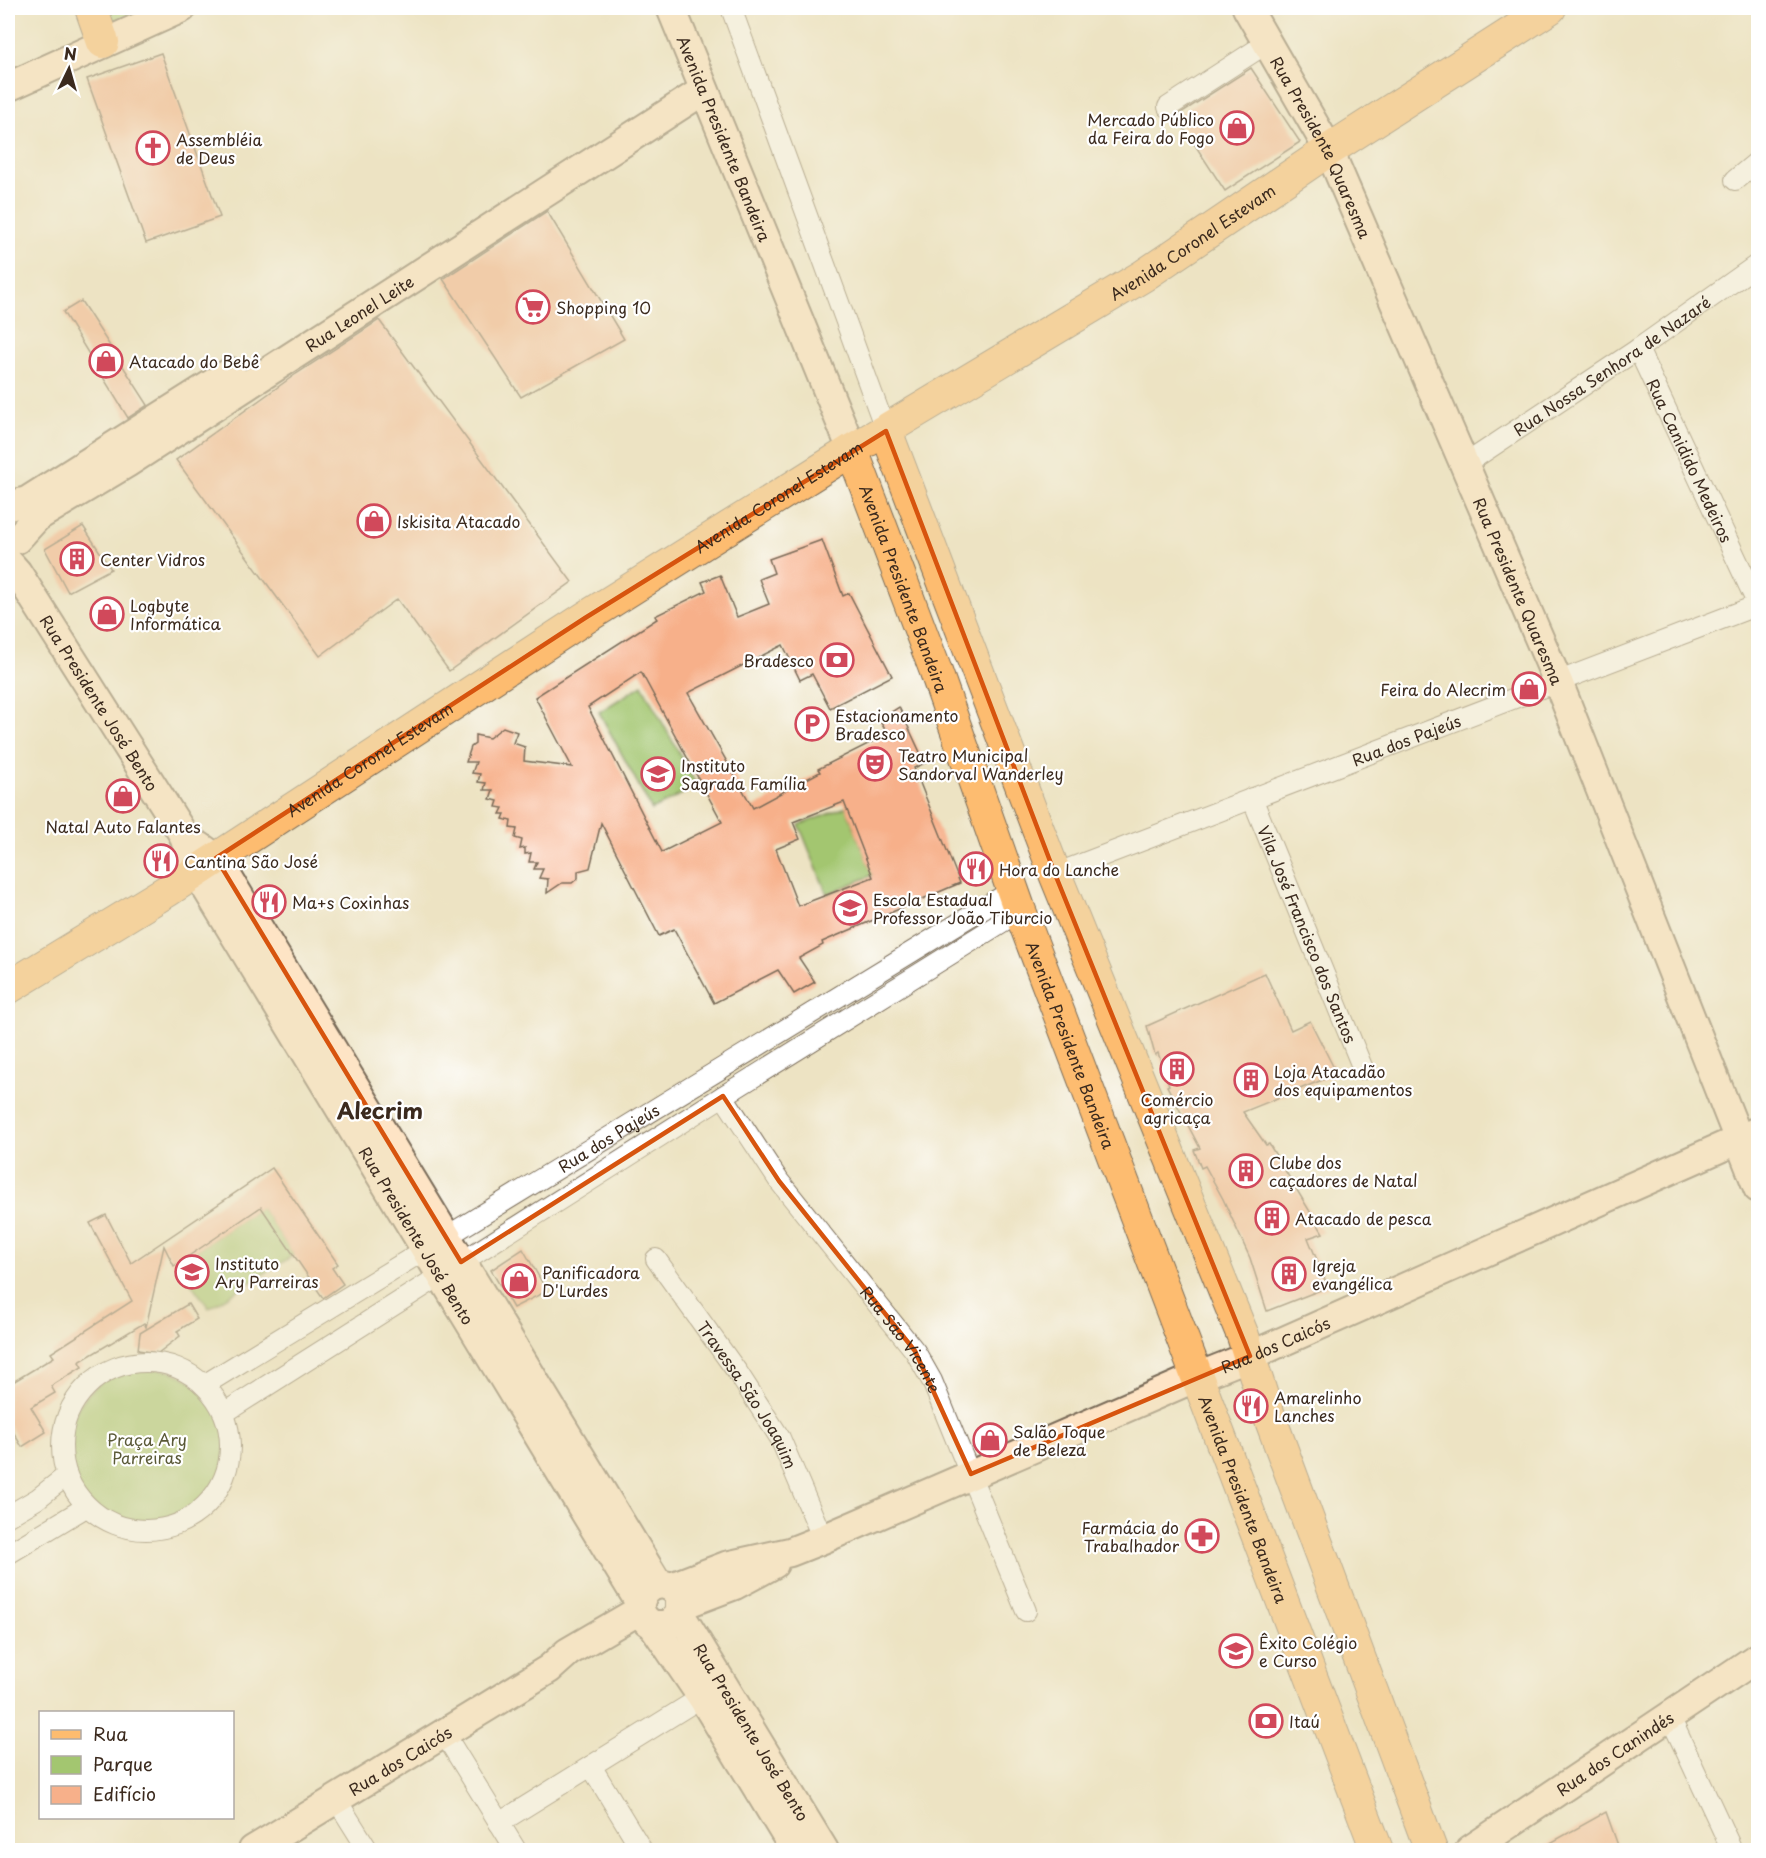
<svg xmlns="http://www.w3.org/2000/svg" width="1766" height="1858" font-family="'Playpen Sans',sans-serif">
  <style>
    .green { fill: #a3c670; stroke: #6f7847; stroke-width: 1.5 }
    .building { fill: #f7b08a; fill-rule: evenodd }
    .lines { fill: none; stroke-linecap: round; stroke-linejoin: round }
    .street-casing { stroke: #796b58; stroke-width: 22 }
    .secondary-casing { stroke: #796b58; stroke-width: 32 }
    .primary-casing { stroke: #796b58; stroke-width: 34 }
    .street { stroke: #fff; stroke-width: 20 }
    .secondary { stroke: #fee4c5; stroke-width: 28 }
    .primary { stroke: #fdbc6f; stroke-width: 32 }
    .marked { fill: none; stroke: #d7540e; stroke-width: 4.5; stroke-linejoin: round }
    .labels { text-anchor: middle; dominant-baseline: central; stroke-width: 4.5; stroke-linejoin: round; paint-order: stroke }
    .poi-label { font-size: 16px; fill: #3b2a1e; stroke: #fff; text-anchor: start }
    .street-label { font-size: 16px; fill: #3b2a1e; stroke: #fff }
    .park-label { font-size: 16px; fill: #5a5937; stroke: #fff }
    .district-label { font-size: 22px; font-weight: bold; fill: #3b2a1e; stroke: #fff }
  </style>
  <rect width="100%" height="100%" fill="#fff"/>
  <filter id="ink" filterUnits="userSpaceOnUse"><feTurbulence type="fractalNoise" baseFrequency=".0167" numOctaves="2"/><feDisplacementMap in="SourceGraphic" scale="12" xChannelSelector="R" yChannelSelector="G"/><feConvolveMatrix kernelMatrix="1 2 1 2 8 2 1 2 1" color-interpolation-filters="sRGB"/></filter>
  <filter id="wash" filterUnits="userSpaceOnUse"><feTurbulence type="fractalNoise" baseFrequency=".008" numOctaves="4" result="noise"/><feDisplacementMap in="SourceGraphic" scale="24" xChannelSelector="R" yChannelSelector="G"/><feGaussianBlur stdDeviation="1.35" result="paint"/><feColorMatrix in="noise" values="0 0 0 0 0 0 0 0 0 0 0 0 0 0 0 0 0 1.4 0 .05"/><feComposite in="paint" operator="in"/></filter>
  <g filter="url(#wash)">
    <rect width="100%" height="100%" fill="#ede3c3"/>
    <!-- green -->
    <g class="green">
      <polygon points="100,8 162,8 107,31"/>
      <polygon points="642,685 697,786 652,810 599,712"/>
      <polygon points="846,807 873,875 827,894 799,825"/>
      <polygon points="261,1207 294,1255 209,1308 177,1264"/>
      <circle cx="147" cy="1448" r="80"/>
    </g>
    <g id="blocks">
      <!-- building -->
      <g class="building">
        <polygon points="161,53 220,217 146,243 87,79"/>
        <polygon points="1251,68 1300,142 1225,191 1176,116"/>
        <polygon points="547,211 624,339 521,397 443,279"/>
        <polygon points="81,301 148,405 128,418 63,312"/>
        <polygon points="379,320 572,582 449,671 397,599 320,656 176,460 296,374"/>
        <polygon points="83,526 111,569 68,592 45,549"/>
        <path d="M822,540L843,596L849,593L892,676L830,708L812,674L800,680L783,645L688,693L753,808L820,772L818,769L888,734L879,720L899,707L925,763L914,768L960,883L822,942L823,945L799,958L815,982L794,994L778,970L714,1003L674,929L659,936L601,823L590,868L578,871V878L572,883H562L547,893L548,879L539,878L543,869H534L537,862H529L531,853L525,854V848L520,849L522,840L515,838L517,829L510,828L511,821L503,819L505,814H500L503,808L496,807L498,801L490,799L493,790H484L486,783L478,782L480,774L472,773L476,762H466L471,747L475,744V735L489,738L503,727L517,732L513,743L525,747L524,761L572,767L535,697L657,619L655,616L706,591L702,582L720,575L737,617L769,604L759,579L774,573L769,559ZM641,672L722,822L662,852L588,707ZM844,802L873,877L798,906L776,849L800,839L793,822Z"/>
        <polygon points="1265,973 1291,1030 1310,1021 1337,1074 1243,1112 1266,1145 1269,1144 1323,1233 1308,1238 1328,1287 1267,1311 1250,1258 1223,1199 1205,1166 1201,1168 1194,1150 1200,1148 1167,1086 1169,1085 1158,1053 1155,1055 1147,1026"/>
        <polygon points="272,1168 338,1264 332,1268 343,1284 323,1298 261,1207 174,1266 164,1246 146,1327 144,1323 79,1362 82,1367 51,1386 55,1393 31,1407 46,1432 22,1447 8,1423 8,1385 54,1357 51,1353 132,1301 90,1223 106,1215 131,1263"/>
        <polygon points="523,1249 547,1291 513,1308 491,1270"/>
        <polygon points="188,1304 197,1319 177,1331 180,1336 158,1353 138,1350 140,1333"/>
        <polygon points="1606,1812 1620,1851 1536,1851"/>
      </g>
    </g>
  </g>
  <g filter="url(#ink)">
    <use href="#blocks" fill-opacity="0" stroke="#796b58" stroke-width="1.5"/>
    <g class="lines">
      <defs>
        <g id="street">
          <polyline points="731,8 886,431"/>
          <polyline points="1168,107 1267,43"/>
          <polyline points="1735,180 1758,161"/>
          <path id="s1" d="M1638,349L1758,605"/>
          <path id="s2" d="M1464,465L1638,349L1758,264"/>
          <path id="s3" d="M1252,798L1363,1069"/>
          <path id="s4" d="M1055,874L1758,605"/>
          <path id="s5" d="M723,1096L779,1181L915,1351L932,1381L1026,1611"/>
          <path id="s6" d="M656,1259L738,1373L780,1438L823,1539"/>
          <circle cx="146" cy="1446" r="84"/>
          <path id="s7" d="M204,1385L1013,890"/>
          <polyline points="224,1413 723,1096 1020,911"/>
          <polyline points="8,1516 37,1499 66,1476"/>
          <polyline points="8,1554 86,1507"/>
          <polyline points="1670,1717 1732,1850"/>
          <polyline points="444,1733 516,1850"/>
          <polyline points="591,1766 642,1850"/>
          <polyline points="336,1799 368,1850"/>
          <polyline points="499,1823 702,1697"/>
        </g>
        <g id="secondary">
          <path id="s8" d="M671,8L852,450"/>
          <path id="s9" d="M1247,8L1329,150L1558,682L1758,1188"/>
          <polyline points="8,87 182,8"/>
          <polyline points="9,506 27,501 231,372"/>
          <path id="s10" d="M17,539L37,517L127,463L704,90"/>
          <path id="s11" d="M8,562L17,572L183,834L196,871L640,1603"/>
          <polyline points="199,846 216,858 658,1584"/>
          <path id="s12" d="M671,1587L726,1566L790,1552L823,1539L1197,1377L1250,1356L1758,1131"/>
          <polyline points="682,1605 735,1585 774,1564"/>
          <path id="s13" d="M680,1614L824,1850"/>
          <path d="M653,1625H669L680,1614V1597C660,1564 619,1605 653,1625L702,1697L795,1850"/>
          <path id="s14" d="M253,1850L549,1669L568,1652L640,1610"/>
          <path id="s15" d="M1470,1850L1758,1657"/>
        </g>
        <g id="primary">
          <polyline points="91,8 103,42"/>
          <polyline points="886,431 1055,874 1243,1336 1263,1399 1431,1850"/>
          <path id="s16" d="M852,450L935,669L1020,911L1377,1850"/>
          <path id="s17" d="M8,988L167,891L585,618L852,450L1143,276L1329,150L1550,8"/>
        </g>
      </defs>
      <!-- street casing -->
      <use href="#street" class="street-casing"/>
      <!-- secondary casing -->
      <use href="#secondary" class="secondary-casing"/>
      <!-- primary casing -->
      <use href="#primary" class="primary-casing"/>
      <!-- street -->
      <use href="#street" class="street"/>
      <!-- secondary -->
      <use href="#secondary" class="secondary"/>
      <!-- primary -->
      <use href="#primary" class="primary"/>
    </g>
  </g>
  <!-- marked area -->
  <path d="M0 0H1766V1858H0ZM886,431L1055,874L1250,1356L971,1474L915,1351L779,1181L723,1096L461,1262L216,858L585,618Z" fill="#ede3c3" fill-opacity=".55" fill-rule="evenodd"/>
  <path class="marked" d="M886,431L1055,874L1250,1356L971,1474L915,1351L779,1181L723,1096L461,1262L216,858L585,618Z"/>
  <!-- icons -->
  <defs>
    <symbol id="shop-ring" viewBox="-11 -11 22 22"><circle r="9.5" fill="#fff" stroke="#d1495b" stroke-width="1.5"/><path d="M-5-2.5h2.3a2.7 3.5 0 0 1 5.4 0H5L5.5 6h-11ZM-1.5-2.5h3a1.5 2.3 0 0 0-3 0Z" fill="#d1495b"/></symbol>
    <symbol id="church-ring" viewBox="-11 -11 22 22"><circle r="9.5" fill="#fff" stroke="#d1495b" stroke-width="1.5"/><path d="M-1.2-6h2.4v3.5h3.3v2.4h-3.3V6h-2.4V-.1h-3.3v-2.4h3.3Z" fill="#d1495b"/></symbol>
    <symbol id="supermarket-ring" viewBox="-11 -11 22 22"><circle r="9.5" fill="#fff" stroke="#d1495b" stroke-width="1.5"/><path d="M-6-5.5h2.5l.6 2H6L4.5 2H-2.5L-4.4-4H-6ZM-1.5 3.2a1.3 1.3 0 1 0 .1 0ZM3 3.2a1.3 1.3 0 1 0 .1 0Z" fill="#d1495b"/></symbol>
    <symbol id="building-ring" viewBox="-11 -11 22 22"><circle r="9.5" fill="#fff" stroke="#d1495b" stroke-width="1.5"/><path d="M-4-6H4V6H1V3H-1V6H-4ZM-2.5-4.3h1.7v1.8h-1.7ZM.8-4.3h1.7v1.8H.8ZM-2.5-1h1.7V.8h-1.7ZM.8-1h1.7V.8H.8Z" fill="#d1495b"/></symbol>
    <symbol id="bank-ring" viewBox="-11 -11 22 22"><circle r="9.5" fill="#fff" stroke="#d1495b" stroke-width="1.5"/><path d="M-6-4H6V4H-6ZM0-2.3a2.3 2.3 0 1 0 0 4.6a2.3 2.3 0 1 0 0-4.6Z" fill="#d1495b"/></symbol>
    <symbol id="parking-ring" viewBox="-11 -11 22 22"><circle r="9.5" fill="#fff" stroke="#d1495b" stroke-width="1.5"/><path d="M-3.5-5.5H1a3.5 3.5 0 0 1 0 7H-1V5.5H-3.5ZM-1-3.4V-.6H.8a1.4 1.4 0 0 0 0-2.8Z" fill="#d1495b"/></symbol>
    <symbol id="theatre-ring" viewBox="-11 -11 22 22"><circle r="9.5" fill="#fff" stroke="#d1495b" stroke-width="1.5"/><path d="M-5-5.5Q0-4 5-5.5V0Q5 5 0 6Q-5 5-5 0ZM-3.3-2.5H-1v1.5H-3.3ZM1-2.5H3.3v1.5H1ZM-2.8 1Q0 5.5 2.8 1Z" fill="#d1495b"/></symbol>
    <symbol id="school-ring" viewBox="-11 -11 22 22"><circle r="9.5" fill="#fff" stroke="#d1495b" stroke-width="1.5"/><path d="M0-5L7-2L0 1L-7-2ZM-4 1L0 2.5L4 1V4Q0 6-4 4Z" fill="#d1495b"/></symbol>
    <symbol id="restaurant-ring" viewBox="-11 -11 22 22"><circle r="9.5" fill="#fff" stroke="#d1495b" stroke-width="1.5"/><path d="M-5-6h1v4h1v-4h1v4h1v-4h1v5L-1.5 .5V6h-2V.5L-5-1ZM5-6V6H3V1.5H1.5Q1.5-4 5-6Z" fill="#d1495b"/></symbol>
    <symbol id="pharmacy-ring" viewBox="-11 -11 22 22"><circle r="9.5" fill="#fff" stroke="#d1495b" stroke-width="1.5"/><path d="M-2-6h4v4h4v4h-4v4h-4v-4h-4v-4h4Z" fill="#d1495b"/></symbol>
  </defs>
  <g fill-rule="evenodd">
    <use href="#shop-ring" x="1218" y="109" width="38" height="38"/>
    <use href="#church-ring" x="134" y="129" width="38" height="38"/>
    <use href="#supermarket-ring" x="514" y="288" width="38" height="38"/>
    <use href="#shop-ring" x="87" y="342" width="38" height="38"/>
    <use href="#shop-ring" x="355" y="502" width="38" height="38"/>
    <use href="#building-ring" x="58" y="540" width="38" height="38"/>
    <use href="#shop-ring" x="88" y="595" width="38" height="38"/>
    <use href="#bank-ring" x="818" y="641" width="38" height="38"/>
    <use href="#shop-ring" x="1510" y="670" width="38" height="38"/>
    <use href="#parking-ring" x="793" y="705" width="38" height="38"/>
    <use href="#theatre-ring" x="856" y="745" width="38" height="38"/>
    <use href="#school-ring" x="639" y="755" width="38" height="38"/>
    <use href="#shop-ring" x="104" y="777" width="38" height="38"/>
    <use href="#restaurant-ring" x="142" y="842" width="38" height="38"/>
    <use href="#restaurant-ring" x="957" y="850" width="38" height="38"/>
    <use href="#restaurant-ring" x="250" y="883" width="38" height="38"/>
    <use href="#school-ring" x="831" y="889" width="38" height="38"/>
    <use href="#building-ring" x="1158" y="1050" width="38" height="38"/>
    <use href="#building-ring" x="1232" y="1061" width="38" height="38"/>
    <use href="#building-ring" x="1227" y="1152" width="38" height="38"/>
    <use href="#building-ring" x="1253" y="1199" width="38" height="38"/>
    <use href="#school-ring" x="173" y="1253" width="38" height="38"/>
    <use href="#building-ring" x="1270" y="1255" width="38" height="38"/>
    <use href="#shop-ring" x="500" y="1262" width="38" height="38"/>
    <use href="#restaurant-ring" x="1232" y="1387" width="38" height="38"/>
    <use href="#shop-ring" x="971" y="1421" width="38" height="38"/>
    <use href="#pharmacy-ring" x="1183" y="1517" width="38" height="38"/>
    <use href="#school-ring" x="1217" y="1632" width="38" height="38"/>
    <use href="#bank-ring" x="1247" y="1702" width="38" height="38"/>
  </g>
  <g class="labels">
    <!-- poi labels -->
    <g class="poi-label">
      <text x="1214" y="119" text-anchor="end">Mercado Público<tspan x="1214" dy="18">da Feira do Fogo</tspan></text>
      <text x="176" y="139">Assembléia<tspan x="176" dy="18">de Deus</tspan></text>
      <text x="556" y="307">Shopping 10</text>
      <text x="129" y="361">Atacado do Bebê</text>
      <text x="397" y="521">Iskisita Atacado</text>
      <text x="100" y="559">Center Vidros</text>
      <text x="130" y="605">Logbyte<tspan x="130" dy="18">Informática</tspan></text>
      <text x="814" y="660" text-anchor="end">Bradesco</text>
      <text x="1506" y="689" text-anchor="end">Feira do Alecrim</text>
      <text x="835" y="715">Estacionamento<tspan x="835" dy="18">Bradesco</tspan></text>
      <text x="898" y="755">Teatro Municipal<tspan x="898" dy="18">Sandorval Wanderley</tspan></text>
      <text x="681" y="765">Instituto<tspan x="681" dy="18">Sagrada Família</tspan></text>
      <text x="123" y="826" text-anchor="middle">Natal Auto Falantes</text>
      <text x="184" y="861">Cantina São José</text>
      <text x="999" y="869">Hora do Lanche</text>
      <text x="873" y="899">Escola Estadual<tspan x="873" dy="18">Professor João Tiburcio</tspan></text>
      <text x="292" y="902">Ma+s Coxinhas</text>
      <text x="1274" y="1071">Loja Atacadão<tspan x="1274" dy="18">dos equipamentos</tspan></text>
      <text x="1177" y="1099" text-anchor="middle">Comércio<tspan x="1177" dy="18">agricaça</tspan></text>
      <text x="1269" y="1162">Clube dos<tspan x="1269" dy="18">caçadores de Natal</tspan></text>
      <text x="1295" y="1218">Atacado de pesca</text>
      <text x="215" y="1263">Instituto<tspan x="215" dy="18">Ary Parreiras</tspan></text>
      <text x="1312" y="1265">Igreja<tspan x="1312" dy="18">evangélica</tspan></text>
      <text x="542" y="1272">Panificadora<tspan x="542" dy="18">D'Lurdes</tspan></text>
      <text x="1274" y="1397">Amarelinho<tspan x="1274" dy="18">Lanches</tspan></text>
      <text x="1013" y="1431">Salão Toque<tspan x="1013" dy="18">de Beleza</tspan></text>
      <text x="1179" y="1527" text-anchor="end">Farmácia do<tspan x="1179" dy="18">Trabalhador</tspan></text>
      <text x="1259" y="1642">Êxito Colégio<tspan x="1259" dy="18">e Curso</tspan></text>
      <text x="1289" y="1721">Itaú</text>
    </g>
    <!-- street labels -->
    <g class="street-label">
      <text stroke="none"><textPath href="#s8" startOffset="141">Avenida Presidente Bandeira</textPath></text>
      <text stroke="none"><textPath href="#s9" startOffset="158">Rua Presidente Quaresma</textPath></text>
      <text stroke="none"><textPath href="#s17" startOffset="1400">Avenida Coronel Estevam</textPath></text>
      <text stroke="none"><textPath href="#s10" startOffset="411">Rua Leonel Leite</textPath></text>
      <text stroke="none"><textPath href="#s2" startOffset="178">Rua Nossa Senhora de Nazaré</textPath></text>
      <text stroke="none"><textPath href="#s1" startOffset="123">Rua Canidido Medeiros</textPath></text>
      <text stroke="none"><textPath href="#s17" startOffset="914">Avenida Coronel Estevam</textPath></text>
      <text stroke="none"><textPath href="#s16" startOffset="148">Avenida Presidente Bandeira</textPath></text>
      <text stroke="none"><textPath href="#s9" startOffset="644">Rua Presidente Quaresma</textPath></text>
      <text stroke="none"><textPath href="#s11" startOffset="168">Rua Presidente José Bento</textPath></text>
      <text stroke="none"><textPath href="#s4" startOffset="376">Rua dos Pajeús</textPath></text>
      <text stroke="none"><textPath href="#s17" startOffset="428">Avenida Coronel Estevam</textPath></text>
      <text stroke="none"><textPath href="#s3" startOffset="147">Vila José Francisco dos Santos</textPath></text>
      <text stroke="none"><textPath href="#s16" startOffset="634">Avenida Presidente Bandeira</textPath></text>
      <text stroke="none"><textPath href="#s7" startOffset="474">Rua dos Pajeús</textPath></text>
      <text stroke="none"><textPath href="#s11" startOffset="789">Rua Presidente José Bento</textPath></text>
      <text stroke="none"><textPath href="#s5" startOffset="302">Rua São Vicente</textPath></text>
      <text stroke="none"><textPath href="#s12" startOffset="652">Rua dos Caicós</textPath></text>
      <text stroke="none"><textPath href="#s6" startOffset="164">Travessa São Joaquim</textPath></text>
      <text stroke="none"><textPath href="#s16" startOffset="1120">Avenida Presidente Bandeira</textPath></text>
      <text stroke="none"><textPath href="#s13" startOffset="138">Rua Presidente José Bento</textPath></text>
      <text stroke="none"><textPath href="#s15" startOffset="174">Rua dos Canindés</textPath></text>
      <text stroke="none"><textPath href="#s14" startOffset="172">Rua dos Caicós</textPath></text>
    </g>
    <!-- park labels -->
    <g class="park-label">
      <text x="147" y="1439">Praça Ary<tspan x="147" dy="18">Parreiras</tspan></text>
    </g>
    <!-- district labels -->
    <g class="district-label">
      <text x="380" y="1109">Alecrim</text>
    </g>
  </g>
  <!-- margin -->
  <rect width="1766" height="1858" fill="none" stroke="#fff" stroke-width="30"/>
  <!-- legend -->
  <rect x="39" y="1711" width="195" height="108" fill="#ffffff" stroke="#b1aaa5" stroke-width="1.5"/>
  <rect x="51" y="1730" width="30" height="9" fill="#fdbc6f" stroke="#b1aaa5" stroke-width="1.5"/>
  <text x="93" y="1741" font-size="18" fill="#3b2a1e">Rua</text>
  <rect x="51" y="1756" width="30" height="18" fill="#a3c670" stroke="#b1aaa5" stroke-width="1.5"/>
  <text x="93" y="1771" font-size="18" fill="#3b2a1e">Parque</text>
  <rect x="51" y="1786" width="30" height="18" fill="#f7b08a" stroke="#b1aaa5" stroke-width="1.5"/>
  <text x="93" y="1801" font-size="18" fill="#3b2a1e">Edifício</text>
  <!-- north arrow -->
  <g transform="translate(69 69) rotate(5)" stroke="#ffffff" stroke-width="4.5" paint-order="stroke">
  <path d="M0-4.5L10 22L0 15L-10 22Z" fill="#3b2a1e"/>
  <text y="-9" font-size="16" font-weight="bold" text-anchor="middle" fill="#3b2a1e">N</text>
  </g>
</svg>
